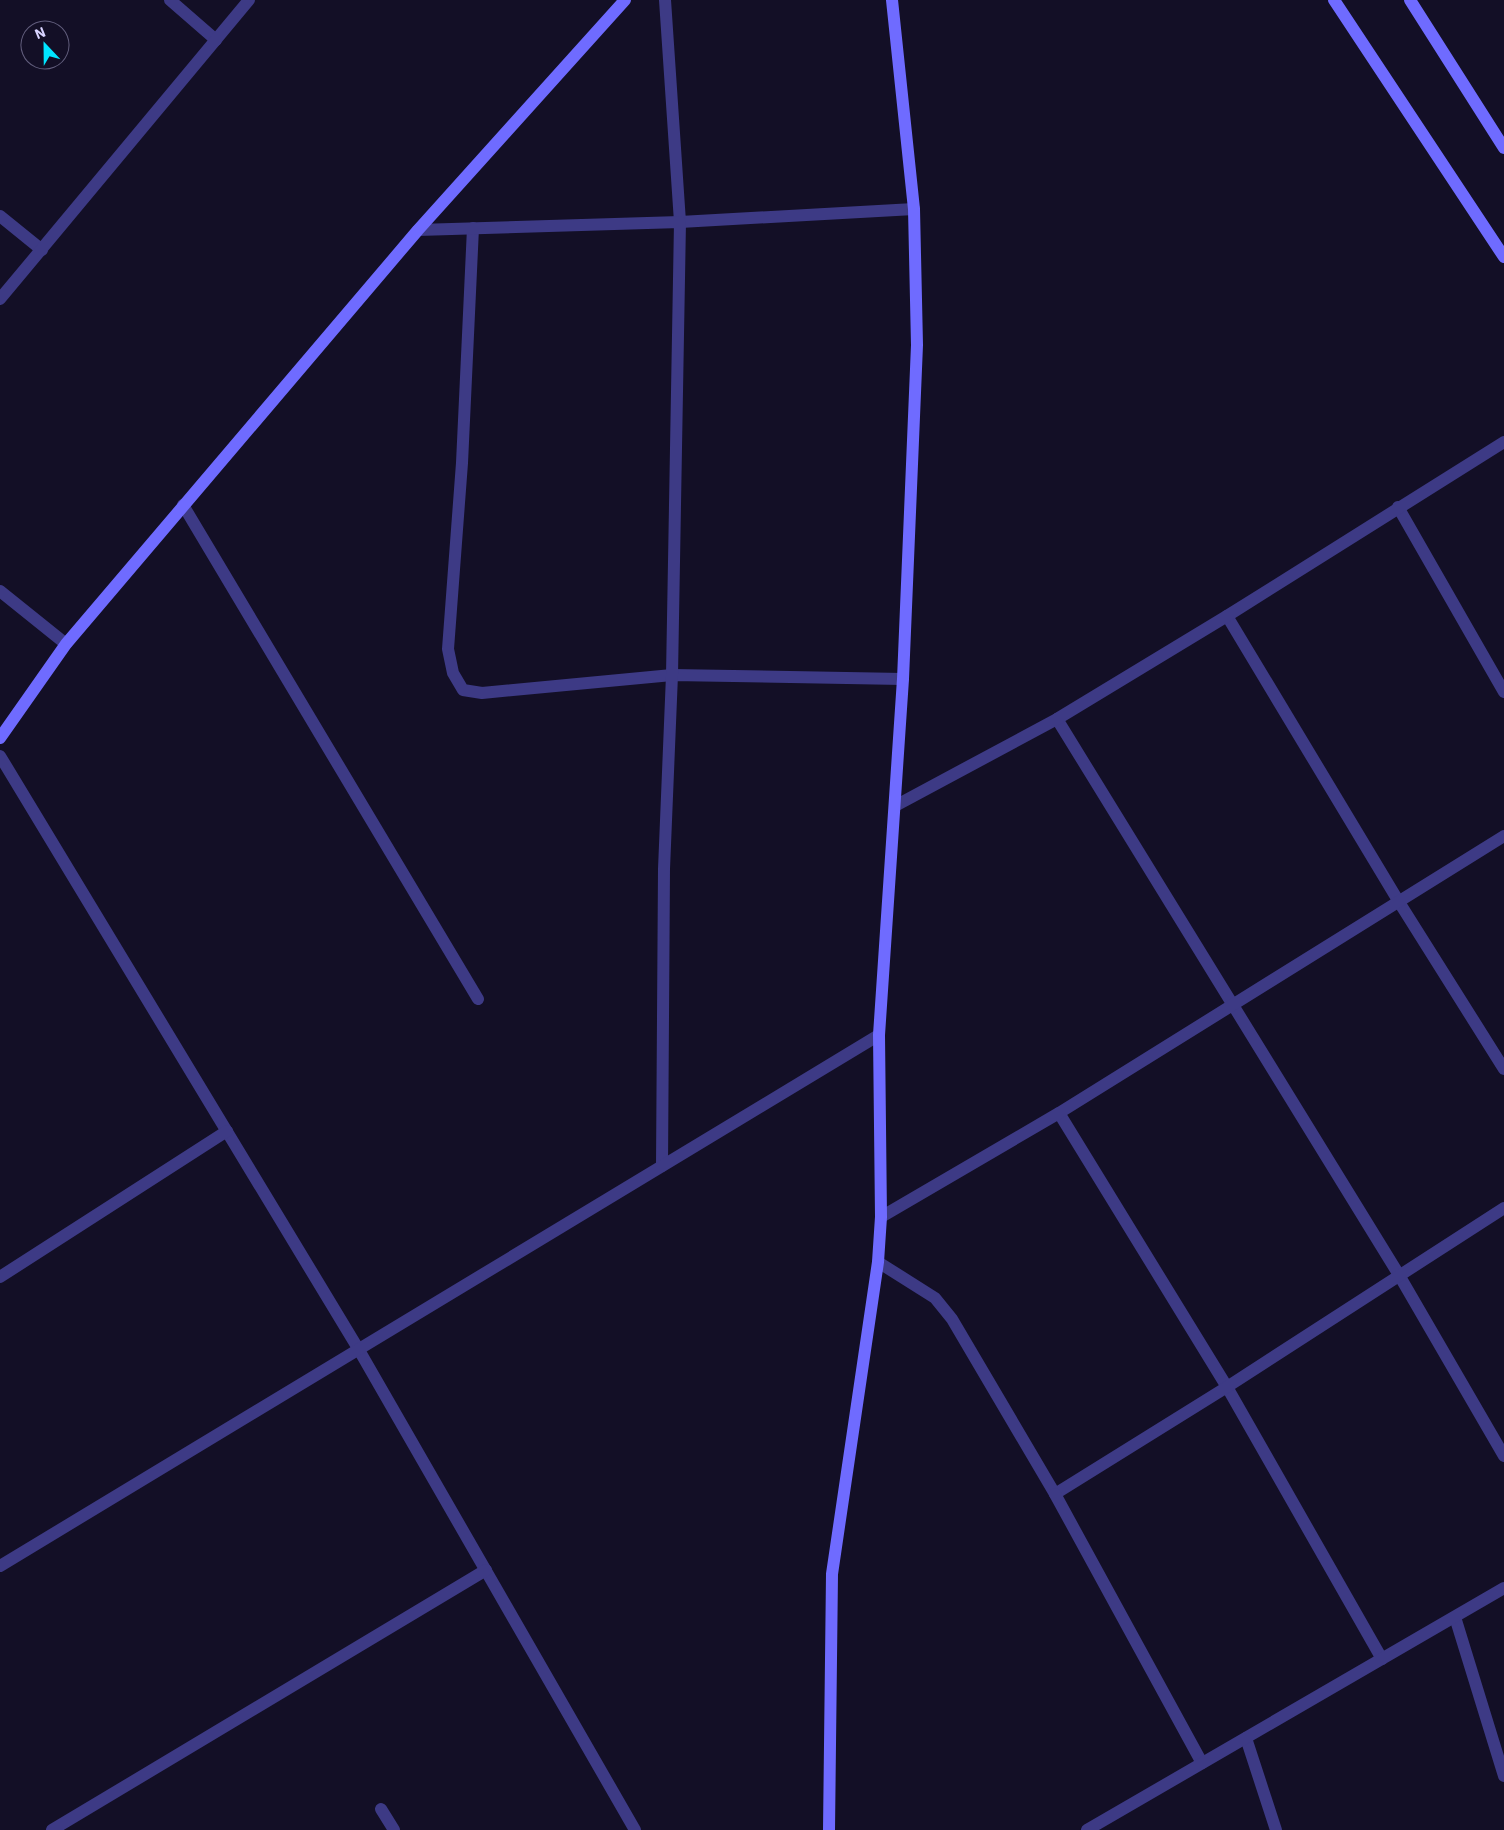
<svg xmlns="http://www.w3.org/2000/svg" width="1504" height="1830" font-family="'IBM Plex Sans',sans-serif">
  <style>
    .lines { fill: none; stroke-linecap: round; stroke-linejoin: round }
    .street { stroke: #3d3a85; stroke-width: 12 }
    .secondary { stroke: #6f6bff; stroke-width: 12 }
  </style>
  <rect width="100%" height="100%" fill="#130f26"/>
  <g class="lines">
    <!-- street -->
    <g class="street">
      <polyline points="170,0 216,40"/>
      <polyline points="665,0 680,222 914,209"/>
      <polyline points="0,216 42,250"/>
      <polyline points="473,228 462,463 448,649 453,673 463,690 482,693 672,675 903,679"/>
      <polyline points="418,230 680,222 672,675 664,869 662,1166"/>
      <polyline points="0,299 249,0"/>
      <polyline points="183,505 478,999"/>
      <polyline points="1398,507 1504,692"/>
      <polyline points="0,591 66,644"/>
      <polyline points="1227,616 1399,902 1504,1069"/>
      <polyline points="1057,719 1399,1275 1504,1456"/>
      <polyline points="0,756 359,1350 635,1830"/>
      <polyline points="895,806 1057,719 1227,616 1504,442"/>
      <polyline points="1059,1113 1227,1387 1382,1659"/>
      <polyline points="881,1217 1059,1113 1504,836"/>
      <polyline points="878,1262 935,1298 952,1319 1055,1494 1227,1387 1504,1208"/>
      <polyline points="0,1277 227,1131"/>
      <polyline points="1055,1494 1202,1763"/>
      <polyline points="0,1566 879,1035"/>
      <polyline points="1455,1617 1504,1776"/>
      <polyline points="1246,1738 1276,1830"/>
      <polyline points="381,1809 394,1830"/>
      <polyline points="52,1830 486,1570"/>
      <polyline points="1087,1830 1504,1588"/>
    </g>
    <!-- secondary -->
    <g class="secondary">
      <polyline points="1334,0 1504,257"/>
      <polyline points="1410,0 1504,148"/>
      <polyline points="0,738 66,644 418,230 625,0"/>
      <polyline points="829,1830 832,1574 878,1262 881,1217 879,1035 903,679 917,345 914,209 892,0"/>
    </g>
  </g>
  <!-- north arrow -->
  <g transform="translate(45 45) rotate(338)"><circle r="24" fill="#130f26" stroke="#625e7d"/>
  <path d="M0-4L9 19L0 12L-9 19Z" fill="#00e5ff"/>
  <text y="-8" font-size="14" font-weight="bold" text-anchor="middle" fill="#d9d4ff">N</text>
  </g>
</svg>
